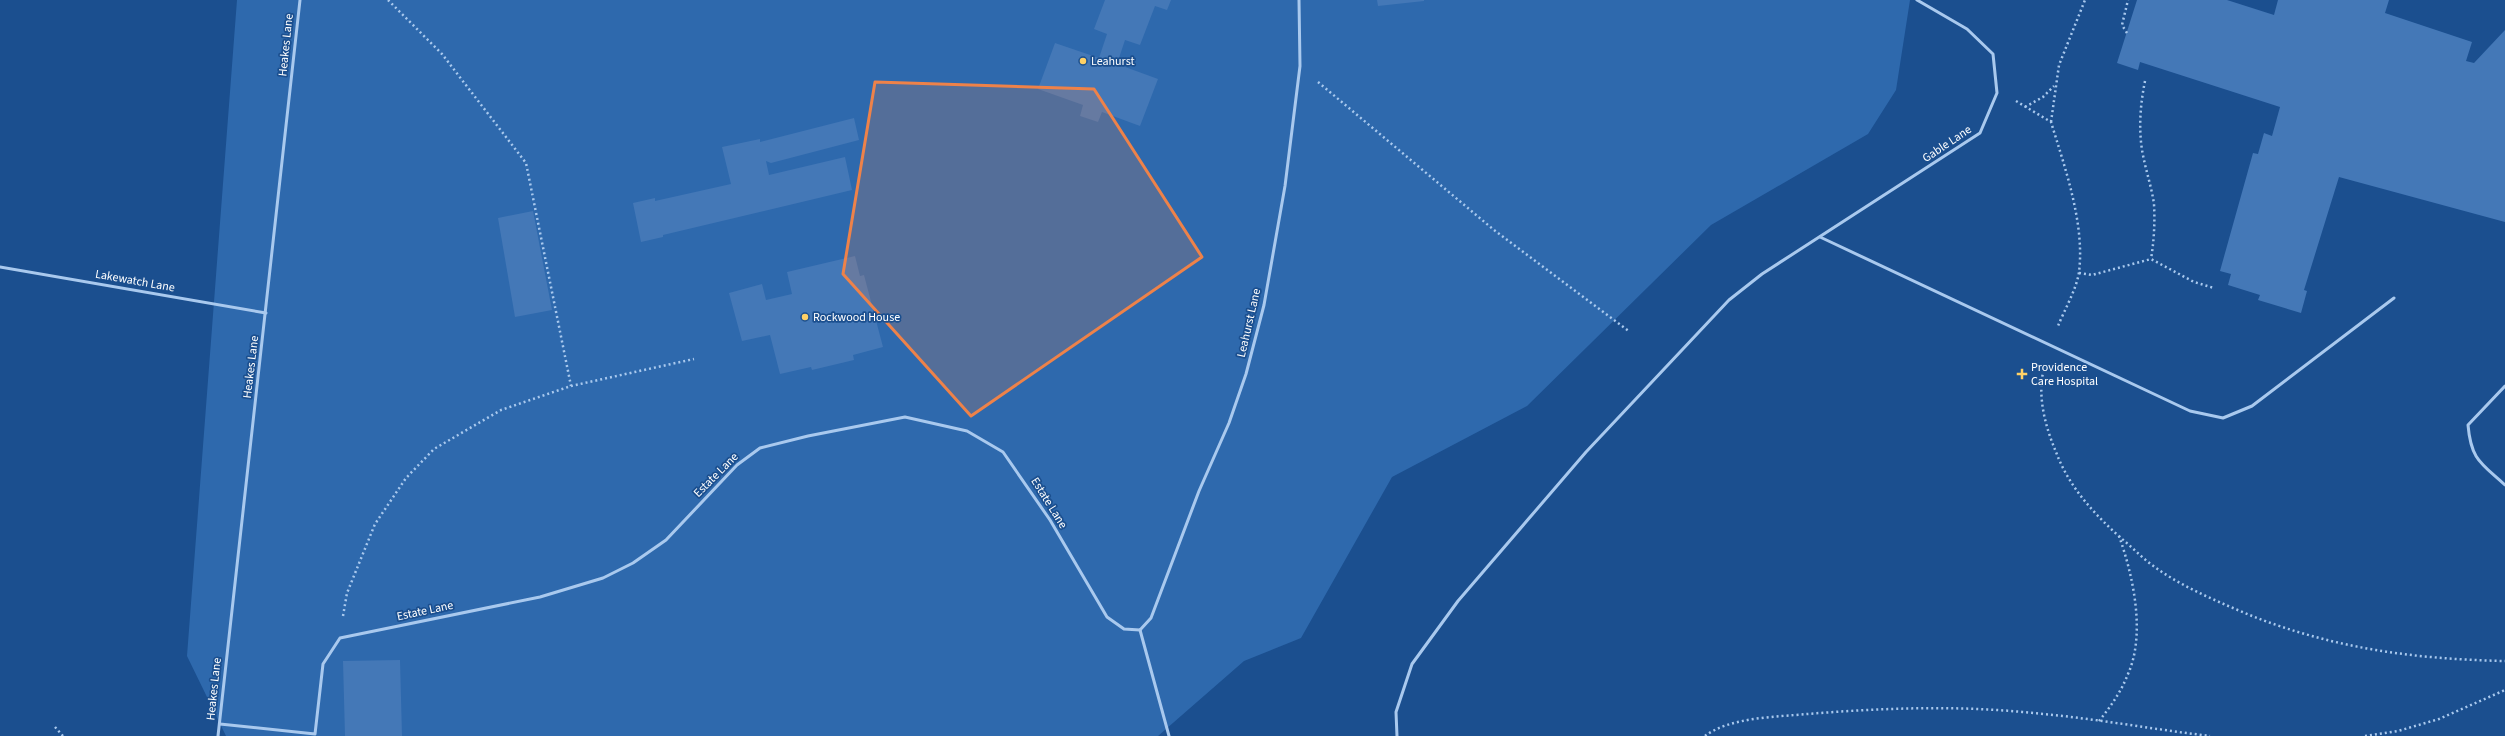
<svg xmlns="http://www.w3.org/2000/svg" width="2505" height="736" font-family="'Source Sans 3',sans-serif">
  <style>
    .green { fill: #2e69ad }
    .building { fill: #4478b7 }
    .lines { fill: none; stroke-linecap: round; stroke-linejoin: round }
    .path { stroke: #a9c9ee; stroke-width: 2.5; stroke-dasharray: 2 3; stroke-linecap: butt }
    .service { stroke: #a9c9ee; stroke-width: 3 }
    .marked { fill: #ee8249; fill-opacity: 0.2; stroke: #ee8249; stroke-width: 3; stroke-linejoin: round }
    .poi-dot { fill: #ffd166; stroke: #1b4f8f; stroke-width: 1.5 }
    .labels { text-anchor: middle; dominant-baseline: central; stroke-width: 3.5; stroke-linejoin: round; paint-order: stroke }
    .street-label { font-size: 12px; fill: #fff; stroke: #1b4f8f }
    .poi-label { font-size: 12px; fill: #fff; stroke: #1b4f8f; text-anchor: start }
  </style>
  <rect width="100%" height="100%" fill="#1b4f8f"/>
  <!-- green -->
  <polygon class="green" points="237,0 1910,0 1896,90 1868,134 1711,225 1527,406 1392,477 1301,638 1244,661 1158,736 226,736 187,656"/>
  <!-- building -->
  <g class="building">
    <polygon points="1105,0 1171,0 1167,10 1155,6 1140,45 1125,40 1117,64 1158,79 1140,126 1102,112 1098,122 1080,116 1083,105 1038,89 1055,43 1099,58 1107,34 1094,29"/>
    <polygon points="1377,0 1424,0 1424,1 1378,6"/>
    <polygon points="2137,0 2227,0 2274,15 2278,0 2389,0 2385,13 2472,42 2466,61 2474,63 2505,30 2505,222 2339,177 2304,290 2307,291 2301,313 2258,300 2260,295 2228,285 2231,274 2220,271 2253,153 2258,154 2264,133 2272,136 2280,107 2140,62 2138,70 2117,63"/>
    <polygon points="854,118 859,140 771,163 766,161 769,175 845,157 852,190 663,235 663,237 641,242 633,203 655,198 655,201 731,184 722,147 760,139 760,142"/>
    <polygon points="533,211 552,310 515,317 498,218"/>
    <polygon points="855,256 860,276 864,275 883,347 853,355 854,360 812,370 811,367 780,374 770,335 742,341 729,293 762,284 766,300 792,294 787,272"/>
    <polygon points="400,660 402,736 345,736 343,661"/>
  </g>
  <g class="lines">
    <!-- path -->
    <g class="path">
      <polyline points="388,0 442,54 526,163 571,386"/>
      <polyline points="2127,33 2122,25 2128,0"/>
      <path d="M2145,81C2141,101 2139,121 2141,142C2143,163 2151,183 2154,204C2155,223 2154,241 2151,259"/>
      <polyline points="1318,82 1494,230 1630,332"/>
      <path d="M2016,101L2051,122C2065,168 2085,224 2079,272C2077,288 2064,311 2058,326"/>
      <polyline points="2025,107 2043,97 2054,86"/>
      <polyline points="2051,122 2059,65 2085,0"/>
      <polyline points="2079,273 2092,275 2151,259 2194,282 2214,288"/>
      <path d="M2045,365C2036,393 2045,426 2056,452C2069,487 2094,514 2122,539C2132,547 2141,557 2152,565C2176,583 2205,596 2233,608C2322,647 2409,659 2505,661"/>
      <polyline points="343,616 347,593 375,524 406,478 434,449 501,410 571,386 694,359"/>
      <path d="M2099,721C2111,706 2121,692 2128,674C2146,634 2133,575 2119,536"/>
      <polyline points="55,727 63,736"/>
      <path d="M1705,736C1730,717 1776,717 1807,714C1882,708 1958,705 2033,713C2092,718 2151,729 2210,736"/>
      <polyline points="2365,736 2398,731 2439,719 2505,690"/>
    </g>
    <!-- service -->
    <g class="service">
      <polyline points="1820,237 2190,411 2223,418 2252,406 2394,298"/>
      <polyline points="0,267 266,313"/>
      <path d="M2505,386L2468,425C2471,460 2481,463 2505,485"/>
      <polyline points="1140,630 1151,618 1199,491 1229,423 1246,374 1264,305 1285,186 1300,66 1299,0"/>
      <polyline points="1140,630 1169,736"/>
      <polyline points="220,724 315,734 323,664 340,638 540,597 603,578 633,563 666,540 737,465 760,448 808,436 905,417 967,431 1003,452 1050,520 1107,617 1124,629 1140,630"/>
      <polyline points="218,736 300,0"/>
      <polyline points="1397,736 1396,712 1412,664 1458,601 1586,452 1729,300 1762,274 1980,133 1997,93 1993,54 1967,29 1917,0"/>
    </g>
  </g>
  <!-- marked area -->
  <path class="marked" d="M875,82L1094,89L1202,257L971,416L843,274Z"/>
  <!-- markers -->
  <g class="poi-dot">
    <circle cx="1083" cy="61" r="4"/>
    <circle cx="805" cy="317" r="4"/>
    <path d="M2020 368h4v4h4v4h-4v4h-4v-4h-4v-4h4z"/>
  </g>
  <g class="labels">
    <!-- street labels -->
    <g class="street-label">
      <text transform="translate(286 45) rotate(-84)">Heakes Lane</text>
      <text transform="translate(1947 144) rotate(-34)">Gable Lane</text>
      <text transform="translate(135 281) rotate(10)">Lakewatch Lane</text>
      <text transform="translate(1249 323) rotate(-77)">Leahurst Lane</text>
      <text transform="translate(251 367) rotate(-83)">Heakes Lane</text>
      <text transform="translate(716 475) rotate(-45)">Estate Lane</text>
      <text transform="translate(1049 503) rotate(58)">Estate Lane</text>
      <text transform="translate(425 611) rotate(-12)">Estate Lane</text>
      <text transform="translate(214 689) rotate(-84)">Heakes Lane</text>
    </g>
    <!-- poi labels -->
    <g class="poi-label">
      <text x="1091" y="61">Leahurst</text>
      <text x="813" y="317">Rockwood House</text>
      <text x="2031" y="367">Providence<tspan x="2031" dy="14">Care Hospital</tspan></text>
    </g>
  </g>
</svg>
